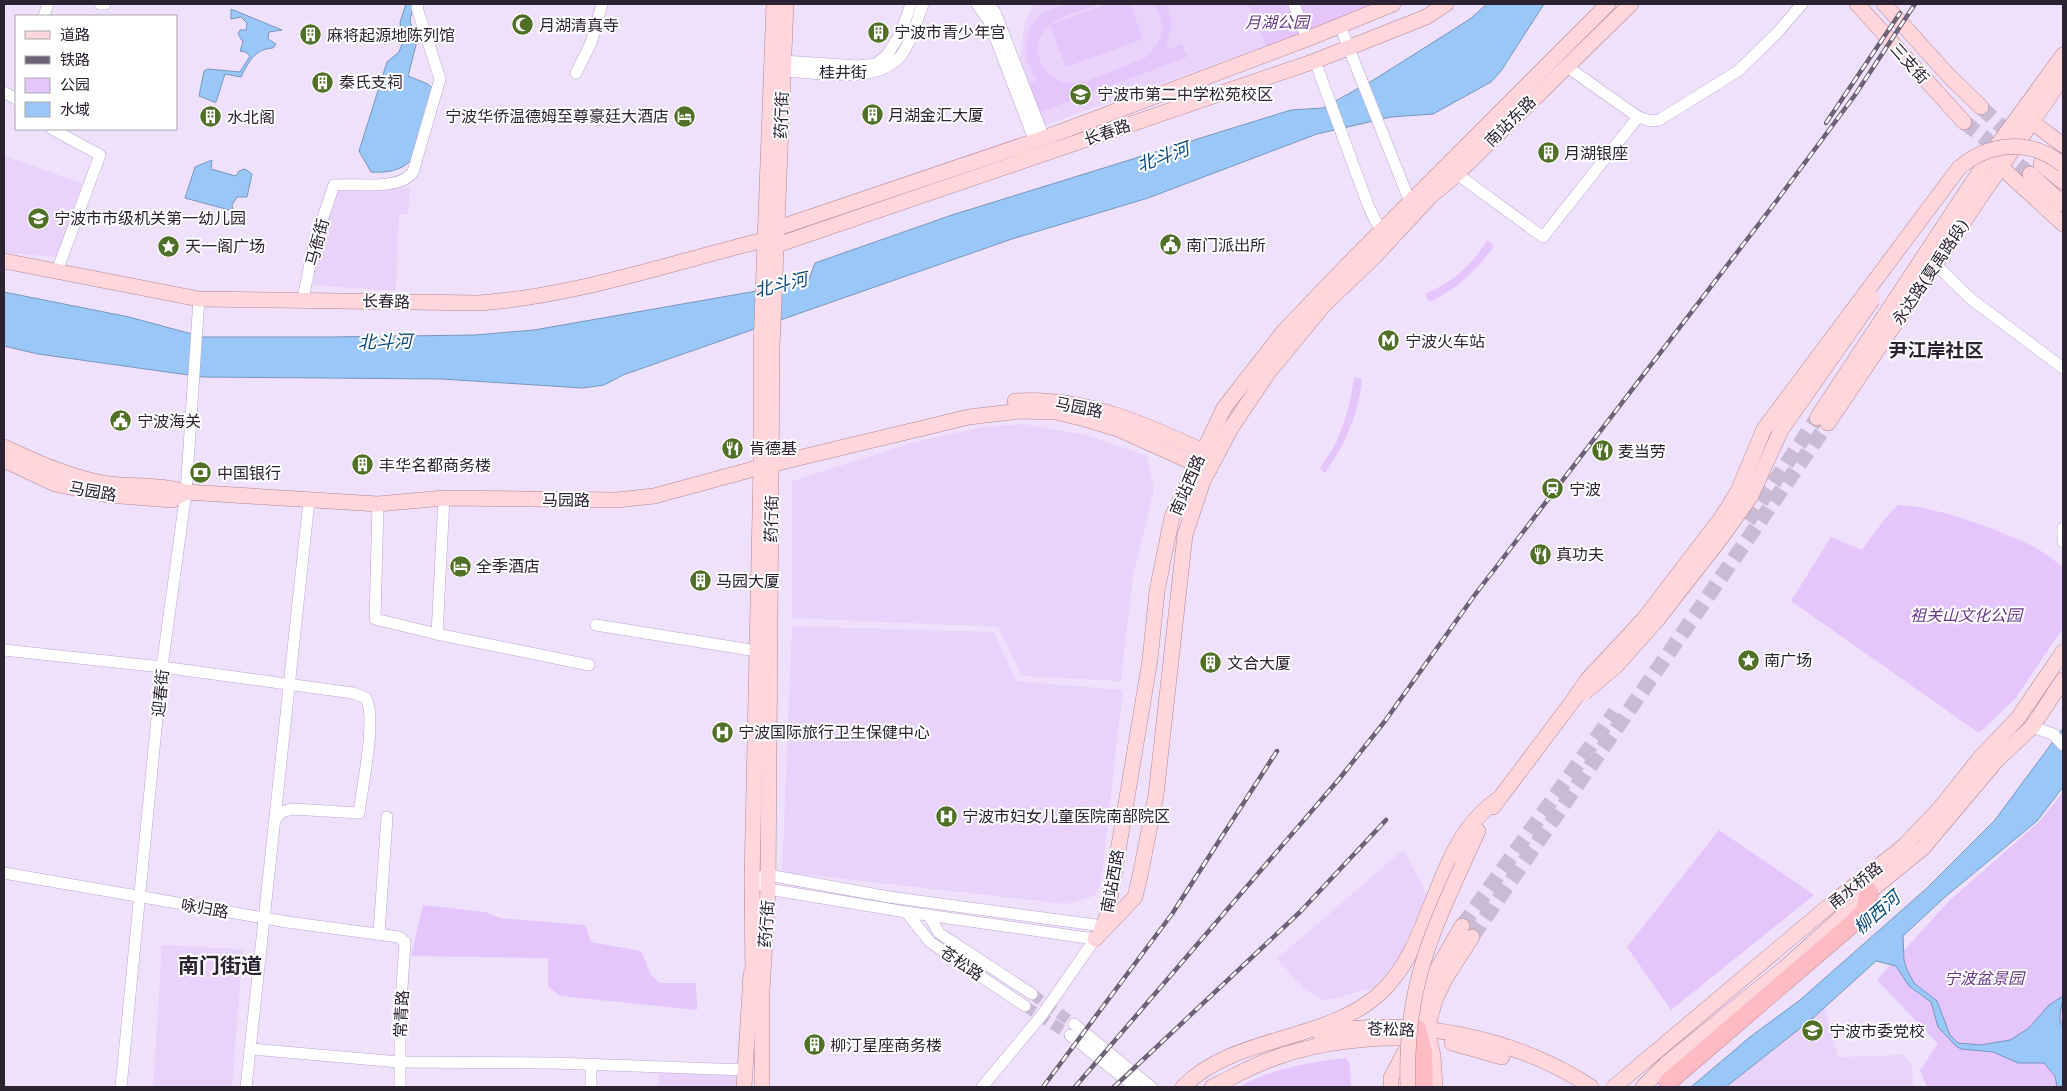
<svg xmlns="http://www.w3.org/2000/svg" width="2067" height="1091" font-family="'Libre Baskerville','Noto Sans SC',serif">
  <style>
    .built { fill: #e9d3fb }
    .green { fill: #e4c5fc }
    .water { fill: #99c7f7; stroke: #7896bc }
    .lines { fill: none; stroke-linecap: round; stroke-linejoin: round }
    .minor-tunnel { stroke: #c8bbd3; stroke-width: 11; stroke-dasharray: 11 5.5; stroke-linecap: butt }
    .major-tunnel { stroke: #c8bbd3; stroke-width: 15; stroke-dasharray: 15 8; stroke-linecap: butt }
    .minor-casing { stroke: #bca5cf; stroke-width: 12 }
    .major-casing { stroke: #b48591; stroke-width: 16 }
    .highway-casing { stroke: #b48591; stroke-width: 19 }
    .minor { stroke: #fff; stroke-width: 11 }
    .major { stroke: #fed6dc; stroke-width: 15 }
    .highway { stroke: #febbc4; stroke-width: 18 }
    .rail-casing { stroke: #6c6175; stroke-width: 4.5 }
    .rail { stroke: #fff; stroke-width: 2.5; stroke-dasharray: 8; stroke-linecap: butt }
    .major-bridge-casing { stroke: #b48591; stroke-width: 16; stroke-linecap: butt }
    .major-bridge { stroke: #fed6dc; stroke-width: 15 }
    .labels { text-anchor: middle; dominant-baseline: central; stroke-width: 4; stroke-linejoin: round; paint-order: stroke }
    .park-label { font-size: 16px; font-style: italic; fill: #673687; stroke: #fff }
    .poi-label { font-size: 16px; fill: #2b2232; stroke: #fff; text-anchor: start }
    .street-label { font-size: 16px; fill: #2b2232; stroke: #fff }
    .water-label { font-size: 18px; font-style: italic; fill: #07497e; stroke: #fff }
    .quarter-label { font-size: 19px; font-weight: bold; fill: #2b2232; stroke: #fff }
    .district-label { font-size: 21px; font-weight: bold; fill: #2b2232; stroke: #fff }
  </style>
  <rect width="100%" height="100%" fill="#efe1fb"/>
  <!-- built -->
  <g class="built">
    <polygon points="1034,4 1248,4 1266,46 1043,126 1019,62 1025,22"/>
    <polygon points="4,156 82,183 59,257 4,253"/>
    <polygon points="336,188 410,188 408,214 399,214 396,291 314,285 315,263"/>
    <polygon points="1025,424 1085,435 1147,456 1154,490 1133,576 1121,681 1022,676 998,627 792,618 792,481 915,442 983,427"/>
    <polygon points="792,626 994,632 1016,681 1123,690 1101,883 1094,896 1066,904 782,872"/>
    <polygon points="1403,850 1427,894 1400,957 1373,988 1324,1001 1304,989 1277,959"/>
    <polygon points="162,945 243,949 232,1087 153,1087"/>
    <polygon points="1825,1008 1838,1057 1903,1055 1912,1065 1913,1087 1726,1087"/>
    <polygon points="659,1070 737,1072 736,1087 658,1087"/>
  </g>
  <!-- green -->
  <g class="green">
    <path d="M1067,4H1101C1085,10 1061,14 1048,26C1026,46 1043,85 1073,83C1090,83 1127,64 1145,58C1163,44 1169,21 1152,4H1167L1172,22L1166,50L1182,44L1187,57L1040,112L1029,83L1038,80C1022,63 1021,30 1041,15C1048,9 1058,7 1067,4Z"/>
    <polygon points="1107,4 1130,4 1143,39 1066,67 1050,25"/>
    <polygon points="1248,4 1380,4 1266,46"/>
    <path d="M1487,240L1494,246C1477,270 1456,290 1429,302L1425,294C1450,284 1474,264 1487,240Z"/>
    <path d="M1354,377L1362,379C1359,413 1345,445 1325,473L1320,468C1340,442 1350,410 1354,377Z"/>
    <path d="M1898,505C1935,506 1993,528 2028,544C2040,549 2052,559 2063,567V628L2015,699L1979,733L1791,601L1831,537L1862,550L1884,520Z"/>
    <polygon points="2063,792 2063,1087 1927,1087 1920,1070 1938,1044 1877,980 1949,901 2040,821"/>
    <polygon points="1719,830 1814,895 1671,1010 1627,947"/>
    <polygon points="423,905 485,912 500,918 585,925 591,942 641,951 651,975 660,983 696,983 697,1010 561,996 548,987 548,958 411,956"/>
    <path d="M1346,1058L1350,1065L1351,1087H1239C1269,1069 1311,1062 1346,1058Z"/>
  </g>
  <!-- water -->
  <g class="water">
    <path d="M406,4H414L410,20L416,45L408,76L428,84L432,88L412,159C402,171 386,173 371,172L359,151L387,62L399,52L402,44L400,22Z"/>
    <polygon points="1487,4 1544,4 1501,71 1491,82 1433,114 1391,117 1317,134 1148,198 1012,239 623,375 604,385 583,388 441,379 203,377 38,354 4,346 4,292 129,317 203,337 329,337 475,335 534,330 808,282 815,263 952,215 1291,110 1323,108 1375,79 1470,19"/>
    <path d="M231,9L282,30L269,32L268,39L276,44L273,48C255,49 249,61 241,77L225,74L216,102H214L199,96L204,71L208,69L240,72L250,56L246,52L240,51L243,42L238,34L240,30H246L247,23L241,17L231,19Z"/>
    <polygon points="212,160 211,169 236,176 239,171 245,169 252,174 247,197 237,197 232,205 233,211 185,198 195,167"/>
    <path d="M2063,728V787L2037,821L1945,897L1903,936L1904,960L1907,970L1914,983L1937,1001L1950,1035L1958,1043L1980,1045L2010,1040L2029,1028L2049,1005L2063,996C2063,1007 2056,1017 2063,1027V1087H2057L2055,1076L2044,1063H2018L1993,1052L1961,1049L1956,1046L1938,1027L1931,1002L1909,986L1896,966L1876,961L1813,1018L1726,1087H1691L1750,1037L1800,1000L1926,889L1995,820Z"/>
  </g>
  <g class="lines">
    <!-- minor-tunnel -->
    <g class="minor-tunnel">
      <polyline points="1032,994 1074,1024"/>
      <polyline points="1025,1006 1070,1035"/>
    </g>
    <!-- major-tunnel -->
    <g class="major-tunnel">
      <polyline points="1981,107 2017,141"/>
      <polyline points="1964,122 2030,174"/>
      <polyline points="1748,521 1817,418"/>
      <polyline points="1462,926 1615,712"/>
      <polyline points="1472,937 1828,423"/>
    </g>
    <defs>
      <g id="minor">
        <polyline points="100,4 105,4"/>
        <polyline points="977,4 989,21 1035,142"/>
        <polyline points="988,4 995,12 1044,138"/>
        <polyline points="1294,4 1307,39"/>
        <polyline points="44,16 48,4"/>
        <polyline points="1340,26 1412,207"/>
        <polyline points="783,61 858,66 876,64 887,55 900,35 911,4"/>
        <polyline points="1315,61 1368,205 1375,220 1386,235"/>
        <path d="M783,71C817,72 880,86 903,53C912,40 917,20 923,4"/>
        <polyline points="576,73 591,43 602,4"/>
        <polyline points="4,92 16,99"/>
        <polyline points="1638,117 1651,121 1659,120 1738,71 1777,33 1802,4"/>
        <polyline points="52,129 100,155 57,271"/>
        <polyline points="1457,174 1543,237 1638,117 1566,66"/>
        <polyline points="1935,264 1971,299 2063,368"/>
        <path d="M303,299L314,244L334,185C356,183 400,191 413,172L440,79L417,8L418,4"/>
        <polyline points="444,498 437,634 589,665"/>
        <polyline points="378,504 375,619 437,634"/>
        <polyline points="2063,528 2063,542"/>
        <polyline points="596,625 757,651"/>
        <path d="M4,650L162,667L353,693L366,698C377,719 362,787 359,813L292,809L282,812L275,820"/>
        <polyline points="2032,727 2053,734 2063,745"/>
        <polyline points="4,873 287,922 399,937 405,942 400,1018 400,1087"/>
        <polyline points="906,912 930,942 1025,1006"/>
        <polyline points="929,915 939,933 1032,994"/>
        <polyline points="379,933 387,817"/>
        <polyline points="1074,1024 1151,1087"/>
        <polyline points="1070,1035 1135,1087"/>
        <polyline points="250,1049 399,1062 553,1063 745,1070"/>
        <polyline points="121,1087 162,667 186,492 199,299"/>
        <polyline points="246,1087 309,501"/>
        <polyline points="591,1087 591,1064"/>
        <polyline points="982,1087 1042,1015 1095,939 906,912 768,889 752,879 768,875 889,897 1103,926"/>
      </g>
      <g id="major">
        <polyline points="1857,4 1964,122"/>
        <polyline points="1884,4 1948,75 1981,107"/>
        <polyline points="2024,116 2063,145"/>
        <polyline points="1997,158 2001,167 2063,224"/>
        <polyline points="2041,164 2063,182"/>
        <polyline points="2030,174 2063,204"/>
        <polyline points="770,242 777,245 1315,61 1426,17 1446,4"/>
        <path d="M4,261L199,299L479,303C576,296 670,263 764,240L778,228L1044,138L1307,39L1393,4"/>
        <path d="M1015,401C1084,396 1148,425 1209,454"/>
        <polyline points="1817,418 1994,150 2063,55"/>
        <polyline points="1828,423 1981,196 2063,77"/>
        <path d="M4,447C35,461 64,475 98,482C127,488 157,483 186,492L378,504L444,498L617,500L654,496L761,467L969,417L1020,411L1056,412L1085,419L1118,429L1209,470"/>
        <polyline points="4,460 55,484 108,495 172,500 186,492"/>
        <polyline points="1493,807 1572,702"/>
        <polyline points="1462,866 1478,831"/>
        <polyline points="1102,927 1107,917 1150,660 1157,591 1172,517 1224,408 1284,331 1353,259 1608,4"/>
        <polyline points="1095,939 1135,897 1140,876 1156,795 1185,535 1203,481 1231,428 1268,373 1324,305 1374,257 1430,197 1457,174 1631,4"/>
        <polyline points="753,983 752,879 761,467 761,347 774,4"/>
        <path d="M1320,1034C1407,1015 1516,1037 1591,1087"/>
        <polyline points="1452,1043 1502,1057"/>
        <polyline points="744,1087 751,974"/>
        <polyline points="762,1087 762,991 768,889 772,347 786,4"/>
        <path d="M1183,1087C1234,1035 1325,1042 1378,995C1436,944 1432,845 1497,800"/>
        <path d="M1212,1087C1229,1079 1246,1069 1264,1062C1311,1043 1360,1037 1409,1038"/>
        <polyline points="1391,1087 1391,1078 1417,1029 1423,999 1436,971 1462,926"/>
        <polyline points="1435,1087 1433,1055 1427,1030 1435,1000 1445,979 1472,937"/>
        <polyline points="1614,1087 1836,900 1904,846 1941,807 1980,758 2018,718 2063,652"/>
        <polyline points="1643,1087 1667,1063 1788,965 1869,892 1923,848 1997,760 2032,727 2063,680"/>
      </g>
      <g id="highway">
        <polyline points="1417,1029 1423,1053 1424,1087"/>
        <polyline points="1668,1082 1852,924 1865,911 1869,892"/>
      </g>
    </defs>
    <!-- minor casing -->
    <use href="#minor" class="minor-casing"/>
    <!-- major casing -->
    <use href="#major" class="major-casing"/>
    <!-- highway casing -->
    <use href="#highway" class="highway-casing"/>
    <!-- minor -->
    <use href="#minor" class="minor"/>
    <!-- major -->
    <use href="#major" class="major"/>
    <!-- highway -->
    <use href="#highway" class="highway"/>
    <defs>
      <g id="rail">
        <polyline points="1826,123 1900,13"/>
        <polyline points="1043,1087 1172,914 1277,751"/>
        <polyline points="1075,1087 1340,778 1385,721 1474,596 1778,199 1855,95 1915,4"/>
        <polyline points="1114,1087 1300,912 1386,820"/>
      </g>
    </defs>
    <!-- rail casing -->
    <use href="#rail" class="rail-casing"/>
    <!-- rail -->
    <use href="#rail" class="rail"/>
    <defs>
      <g id="major-bridge">
        <polyline points="1584,693 1616,666 1657,620 1721,538 1751,496 1781,430 1873,299"/>
        <path d="M1572,702L1587,680L1643,620L1722,517L1738,491L1764,429L1959,168C1989,142 2031,138 2063,165"/>
        <path d="M1408,1087C1405,997 1425,947 1462,866"/>
      </g>
    </defs>
    <!-- major-bridge casing -->
    <use href="#major-bridge" class="major-bridge-casing"/>
    <!-- major-bridge -->
    <use href="#major-bridge" class="major-bridge"/>
  </g>
  <!-- icons -->
  <defs>
    <symbol id="mosque-disc" viewBox="-11 -11 22 22"><circle r="9.5" fill="#507027" stroke="#fff"/><path d="M3.5-4.9A6 6 0 1 0 3.5 4.9A5 5 0 1 1 3.5-4.9Z" fill="#fff"/></symbol>
    <symbol id="building-disc" viewBox="-11 -11 22 22"><circle r="9.5" fill="#507027" stroke="#fff"/><path d="M-4-6H4V6H1V3H-1V6H-4ZM-2.5-4.3h1.7v1.8h-1.7ZM.8-4.3h1.7v1.8H.8ZM-2.5-1h1.7V.8h-1.7ZM.8-1h1.7V.8H.8Z" fill="#fff"/></symbol>
    <symbol id="school-disc" viewBox="-11 -11 22 22"><circle r="9.5" fill="#507027" stroke="#fff"/><path d="M0-5L7-2L0 1L-7-2ZM-4 1L0 2.5L4 1V4Q0 6-4 4Z" fill="#fff"/></symbol>
    <symbol id="hotel-disc" viewBox="-11 -11 22 22"><circle r="9.5" fill="#507027" stroke="#fff"/><path d="M-6-4.5h1.5V1H6V5H4.5V3h-9V5H-6ZM-4 0a1.8 1.8 0 1 1 3.6 0ZM.5 0V-2.5h3Q6-2.5 6 0Z" fill="#fff"/></symbol>
    <symbol id="civic-disc" viewBox="-11 -11 22 22"><circle r="9.5" fill="#507027" stroke="#fff"/><path d="M-.6-6.5H3V-4.5H.6V-3L4-1V1h2V6H-6V1h2V-1L-.6-3ZM-1.2 2.5V6h2.4V2.5Z" fill="#fff"/></symbol>
    <symbol id="sight-disc" viewBox="-11 -11 22 22"><circle r="9.5" fill="#507027" stroke="#fff"/><path d="M0-6L1.8-2.2L6-1.7L2.9 1.2L3.7 5.4L0 3.3L-3.7 5.4L-2.9 1.2L-6-1.7L-1.8-2.2Z" fill="#fff"/></symbol>
    <symbol id="metro-disc" viewBox="-11 -11 22 22"><circle r="9.5" fill="#507027" stroke="#fff"/><path d="M-5.5 5V-5H-3L0 0L3-5H5.5V5H3V-.5L0 4L-3-.5V5Z" fill="#fff"/></symbol>
    <symbol id="restaurant-disc" viewBox="-11 -11 22 22"><circle r="9.5" fill="#507027" stroke="#fff"/><path d="M-5-6h1v4h1v-4h1v4h1v-4h1v5L-1.5 .5V6h-2V.5L-5-1ZM5-6V6H3V1.5H1.5Q1.5-4 5-6Z" fill="#fff"/></symbol>
    <symbol id="bank-disc" viewBox="-11 -11 22 22"><circle r="9.5" fill="#507027" stroke="#fff"/><path d="M-6-4H6V4H-6ZM0-2.3a2.3 2.3 0 1 0 0 4.6a2.3 2.3 0 1 0 0-4.6Z" fill="#fff"/></symbol>
    <symbol id="station-disc" viewBox="-11 -11 22 22"><circle r="9.5" fill="#507027" stroke="#fff"/><path d="M-3-6H3Q5-6 5-4V2Q5 4 3 4L4.5 6H3L1.5 4h-3L-3 6H-4.5L-3 4Q-5 4-5 2V-4Q-5-6-3-6ZM-3.5-4v3h7v-3ZM-3.5 1v1.5H-2V1ZM2 1v1.5H3.5V1Z" fill="#fff"/></symbol>
    <symbol id="hospital-disc" viewBox="-11 -11 22 22"><circle r="9.5" fill="#507027" stroke="#fff"/><path d="M-5-5h3v3.5h4V-5h3V5h-3V1.5h-4V5h-3Z" fill="#fff"/></symbol>
  </defs>
  <g fill-rule="evenodd">
    <use href="#mosque-disc" x="510" y="12" width="25" height="25"/>
    <use href="#building-disc" x="866" y="20" width="25" height="25"/>
    <use href="#building-disc" x="298" y="22" width="25" height="25"/>
    <use href="#building-disc" x="310" y="70" width="25" height="25"/>
    <use href="#school-disc" x="1068" y="82" width="25" height="25"/>
    <use href="#building-disc" x="860" y="102" width="25" height="25"/>
    <use href="#hotel-disc" x="672" y="104" width="25" height="25"/>
    <use href="#building-disc" x="198" y="104" width="25" height="25"/>
    <use href="#building-disc" x="1536" y="140" width="25" height="25"/>
    <use href="#school-disc" x="26" y="206" width="25" height="25"/>
    <use href="#civic-disc" x="1158" y="232" width="25" height="25"/>
    <use href="#sight-disc" x="156" y="234" width="25" height="25"/>
    <use href="#metro-disc" x="1376" y="328" width="25" height="25"/>
    <use href="#civic-disc" x="108" y="408" width="25" height="25"/>
    <use href="#restaurant-disc" x="720" y="436" width="25" height="25"/>
    <use href="#restaurant-disc" x="1590" y="438" width="25" height="25"/>
    <use href="#building-disc" x="350" y="452" width="25" height="25"/>
    <use href="#bank-disc" x="188" y="460" width="25" height="25"/>
    <use href="#station-disc" x="1540" y="476" width="25" height="25"/>
    <use href="#restaurant-disc" x="1528" y="542" width="25" height="25"/>
    <use href="#hotel-disc" x="448" y="554" width="25" height="25"/>
    <use href="#building-disc" x="688" y="568" width="25" height="25"/>
    <use href="#sight-disc" x="1736" y="648" width="25" height="25"/>
    <use href="#building-disc" x="1198" y="650" width="25" height="25"/>
    <use href="#hospital-disc" x="710" y="720" width="25" height="25"/>
    <use href="#hospital-disc" x="934" y="804" width="25" height="25"/>
    <use href="#school-disc" x="1800" y="1018" width="25" height="25"/>
    <use href="#building-disc" x="802" y="1032" width="25" height="25"/>
  </g>
  <g class="labels">
    <!-- park labels -->
    <g class="park-label">
      <text x="1277" y="22">月湖公园</text>
      <text x="1966" y="615">祖关山文化公园</text>
      <text x="1984" y="978">宁波盆景园</text>
    </g>
    <!-- poi labels -->
    <g class="poi-label">
      <text x="539" y="25">月湖清真寺</text>
      <text x="894" y="32">宁波市青少年宫</text>
      <text x="327" y="35">麻将起源地陈列馆</text>
      <text x="339" y="82">秦氏支祠</text>
      <text x="1097" y="94">宁波市第二中学松苑校区</text>
      <text x="888" y="115">月湖金汇大厦</text>
      <text x="669" y="116" text-anchor="end">宁波华侨温德姆至尊豪廷大酒店</text>
      <text x="227" y="117">水北阁</text>
      <text x="1564" y="153">月湖银座</text>
      <text x="54" y="218">宁波市市级机关第一幼儿园</text>
      <text x="1186" y="245">南门派出所</text>
      <text x="185" y="246">天一阁广场</text>
      <text x="1405" y="341">宁波火车站</text>
      <text x="137" y="421">宁波海关</text>
      <text x="749" y="448">肯德基</text>
      <text x="1618" y="451">麦当劳</text>
      <text x="379" y="465">丰华名都商务楼</text>
      <text x="217" y="473">中国银行</text>
      <text x="1569" y="489">宁波</text>
      <text x="1556" y="554">真功夫</text>
      <text x="476" y="566">全季酒店</text>
      <text x="716" y="581">马园大厦</text>
      <text x="1764" y="660">南广场</text>
      <text x="1227" y="663">文合大厦</text>
      <text x="738" y="732">宁波国际旅行卫生保健中心</text>
      <text x="962" y="816">宁波市妇女儿童医院南部院区</text>
      <text x="1829" y="1031">宁波市委党校</text>
      <text x="830" y="1045">柳汀星座商务楼</text>
    </g>
    <!-- street labels -->
    <g class="street-label">
      <text transform="translate(1910 63) rotate(48)">三支街</text>
      <text x="843" y="72">桂井街</text>
      <text transform="translate(781 115) rotate(-88)">药行街</text>
      <text transform="translate(1510 121) rotate(-45)">南站东路</text>
      <text transform="translate(1107 132) rotate(-19)">长春路</text>
      <text transform="translate(317 242) rotate(-75)">马衙街</text>
      <text transform="translate(1930 272) rotate(-56)">永达路(夏禹路段)</text>
      <text transform="translate(386 301) rotate(1)">长春路</text>
      <text transform="translate(1079 407) rotate(11)">马园路</text>
      <text transform="translate(1187 485) rotate(-67)">南站西路</text>
      <text transform="translate(93 491) rotate(10)">马园路</text>
      <text x="566" y="500">马园路</text>
      <text transform="translate(771 519) rotate(-89)">药行街</text>
      <text transform="translate(160 693) rotate(-84)">迎春街</text>
      <text transform="translate(1112 881) rotate(-80)">南站西路</text>
      <text transform="translate(1855 885) rotate(-39)">甬水桥路</text>
      <text transform="translate(205 908) rotate(10)">咏归路</text>
      <text transform="translate(766 924) rotate(-86)">药行街</text>
      <text transform="translate(962 963) rotate(34)">苍松路</text>
      <text transform="translate(401 1014) rotate(-87)">常青路</text>
      <text transform="translate(1391 1029) rotate(2)">苍松路</text>
    </g>
    <!-- water labels -->
    <g class="water-label">
      <text transform="translate(1163 157) rotate(-19)">北斗河</text>
      <text transform="translate(781 285) rotate(-13)">北斗河</text>
      <text transform="translate(385 342) rotate(-1)">北斗河</text>
      <text transform="translate(1877 913) rotate(-41)">柳西河</text>
    </g>
    <!-- quarter labels -->
    <g class="quarter-label">
      <text x="1936" y="350">尹江岸社区</text>
    </g>
    <!-- district labels -->
    <g class="district-label">
      <text x="220" y="966">南门街道</text>
    </g>
  </g>
  <!-- border -->
  <rect width="2067" height="1091" fill="none" stroke="#2b2232" stroke-width="10"/>
  <!-- legend -->
  <rect x="15" y="15" width="162" height="115" fill="#ffffff" stroke="#aaa7ad"/>
  <rect x="25" y="31" width="25" height="8" fill="#fed6dc" stroke="#aaa7ad"/>
  <text x="60" y="40" font-size="15" fill="#2b2232">道路</text>
  <rect x="25" y="56" width="25" height="8" fill="#6c6175" stroke="#aaa7ad"/>
  <text x="60" y="65" font-size="15" fill="#2b2232">铁路</text>
  <rect x="25" y="78" width="25" height="15" fill="#e4c5fc" stroke="#aaa7ad"/>
  <text x="60" y="90" font-size="15" fill="#2b2232">公园</text>
  <rect x="25" y="102" width="25" height="15" fill="#99c7f7" stroke="#aaa7ad"/>
  <text x="60" y="115" font-size="15" fill="#2b2232">水域</text>
</svg>
